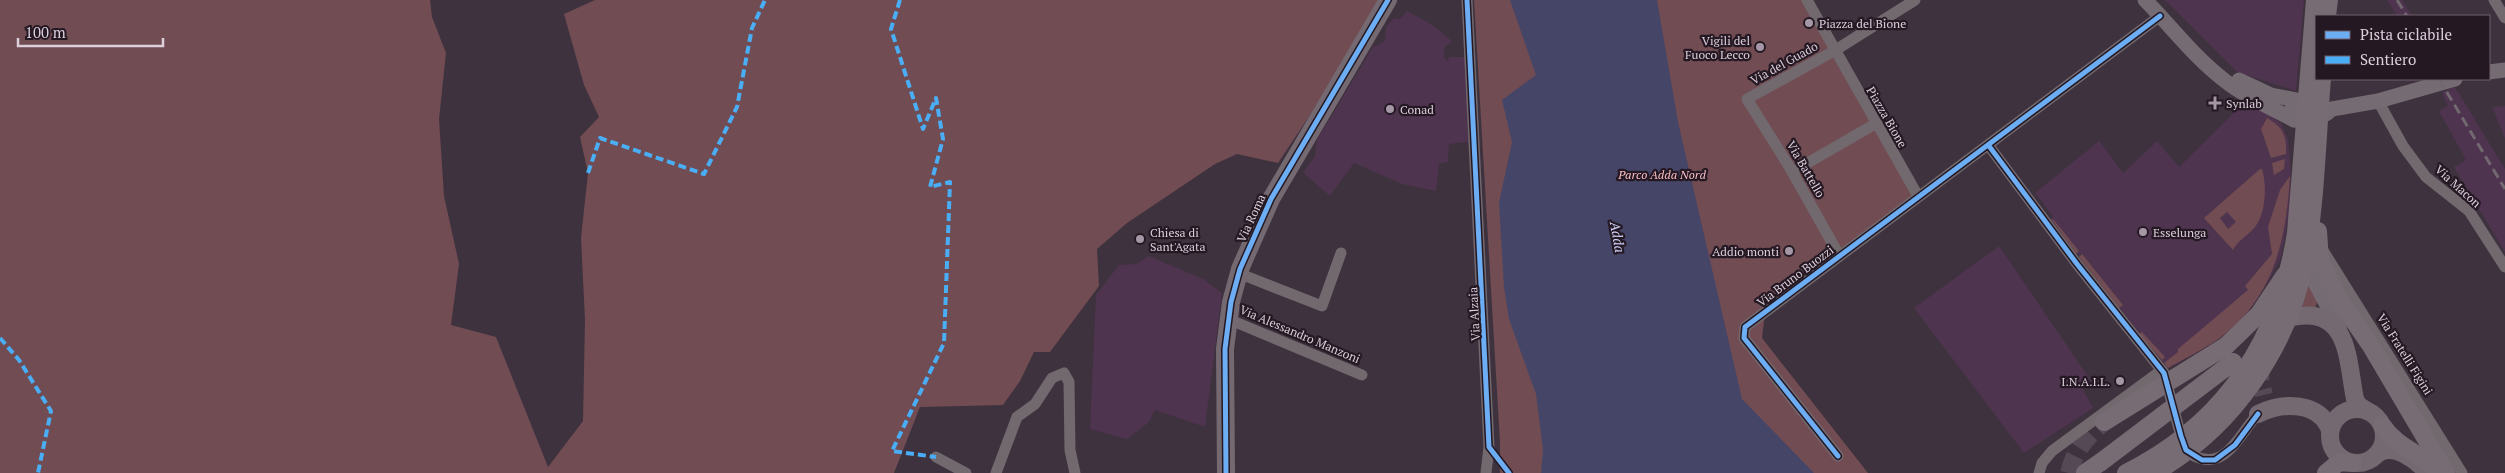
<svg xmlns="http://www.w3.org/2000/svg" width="2505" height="473" font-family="'PT Serif',serif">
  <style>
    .built { fill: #4e344e }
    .green { fill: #714c52; fill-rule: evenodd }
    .water { fill: #454568 }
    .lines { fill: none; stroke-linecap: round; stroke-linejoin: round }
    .primary-tunnel { stroke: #564956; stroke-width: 18; stroke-dasharray: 18 9; stroke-linecap: butt }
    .trunk-tunnel { stroke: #564956; stroke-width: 18; stroke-dasharray: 18 9; stroke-linecap: butt }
    .minor { stroke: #72696f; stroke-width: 11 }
    .secondary { stroke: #756b72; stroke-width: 15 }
    .primary { stroke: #746971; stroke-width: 18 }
    .trunk { stroke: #776c74; stroke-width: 18 }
    .rail { stroke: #716870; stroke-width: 3; stroke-dasharray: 10 5; stroke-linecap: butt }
    .trunk-bridge { stroke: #776c74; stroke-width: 18 }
    .quiet { stroke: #49aef6; stroke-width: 4; stroke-dasharray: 8 4; stroke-linecap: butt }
    .cycleway-casing { stroke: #241923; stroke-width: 8 }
    .cycleway { stroke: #6dadf4; stroke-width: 5 }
    .poi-dot { fill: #a597a5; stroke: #241923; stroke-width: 2 }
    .labels { text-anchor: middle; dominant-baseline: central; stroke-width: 4.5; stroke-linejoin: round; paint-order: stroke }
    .poi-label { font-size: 12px; fill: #ddcedc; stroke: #241923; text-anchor: start }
    .street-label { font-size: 12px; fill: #ddcedc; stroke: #241923 }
    .park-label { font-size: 12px; font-style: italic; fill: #febec5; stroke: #241923 }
    .water-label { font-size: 14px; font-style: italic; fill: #d1d3fc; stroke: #241923 }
  </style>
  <rect width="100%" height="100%" fill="#3e323e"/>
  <!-- built -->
  <g class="built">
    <polygon points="2165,0 2304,0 2296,91 2237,72"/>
    <polygon points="2387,0 2402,0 2412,16 2397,16"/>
    <polygon points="1407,11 1431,24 1452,41 1444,48 1444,58 1448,61 1449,57 1466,57 1474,141 1449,144 1448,162 1439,164 1436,191 1402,184 1354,163 1330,196 1303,173 1315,156 1317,140 1373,47 1385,41 1386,27 1394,18 1400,19"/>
    <polygon points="2455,87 2505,169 2505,252 2454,167 2466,160 2439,111 2448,106 2442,92"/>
    <polygon points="2247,100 2281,123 2288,139 2291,175 2289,215 2281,257 2269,281 2246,316 2218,340 2168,369 2050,219 2053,216 2035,193 2099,141 2123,173 2157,141 2179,167"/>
    <polygon points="2505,106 2505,139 2492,107"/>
    <polygon points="1999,246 2090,379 2081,386 2093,408 2024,453 1914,308"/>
    <polygon points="1149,256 1203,279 1222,293 1205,427 1155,410 1149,422 1127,439 1090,429 1096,295 1119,265 1136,264"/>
  </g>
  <!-- green -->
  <g class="green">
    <polygon points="0,0 430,0 432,17 446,53 439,119 444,196 459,264 451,325 496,337 548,467 583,421 585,320 581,238 588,173 580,137 599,117 584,85 564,14 595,0 1379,0 1310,115 1278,163 1237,154 1215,164 1127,223 1097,249 1099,286 1050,352 1034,352 1020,381 1003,405 920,407 894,473 0,473"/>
    <polygon points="1474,0 1812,0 1916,197 1765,313 1762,338 1868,473 1500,473 1500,442"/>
    <path d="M2267,118C2283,127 2287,136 2286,154L2271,158L2261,129Z"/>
    <polygon points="2285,159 2284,169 2274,175 2272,163"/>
    <path d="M2260,169H2262C2267,186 2266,213 2255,227C2248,236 2239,239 2233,250L2204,218ZM2227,212L2236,222L2228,229L2220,218Z"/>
    <path d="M2290,176C2286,241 2274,299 2217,340C2202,350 2184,359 2168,368L2164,363L2178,352V349L2248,290L2245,286L2272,254L2268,227L2280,190Z"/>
    <polygon points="2053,219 2079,251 2076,254 2052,220"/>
    <polygon points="2082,254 2123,305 2119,308 2079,257"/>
    <polygon points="2307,281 2318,300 2315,309 2299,309"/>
    <polygon points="2142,332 2165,357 2162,360 2139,334"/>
  </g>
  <!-- water -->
  <polygon class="water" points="1510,0 1657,0 1678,122 1742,399 1814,473 1541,473 1543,450 1536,394 1509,319 1504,287 1499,203 1512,142 1502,100 1536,75"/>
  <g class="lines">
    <!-- primary-tunnel -->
    <polyline class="primary-tunnel" points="2261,363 2260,380 2264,395"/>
    <!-- trunk-tunnel -->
    <path class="trunk-tunnel" d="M2069,473C2074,451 2087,436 2104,422"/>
    <!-- minor -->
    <g class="minor">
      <polyline points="1467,0 1489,447 1486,473"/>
      <polyline points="1807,0 1918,196"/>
      <polyline points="2494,0 2505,18"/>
      <polyline points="2378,101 2403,146 2426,177 2469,211 2505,267"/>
      <polyline points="1989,146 2077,264 2164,373 2179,429"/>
      <polyline points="1792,172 1875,124"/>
      <polyline points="2324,252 2462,473"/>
      <polyline points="1839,255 1790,168 1747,99 1834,51 1915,0"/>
      <polyline points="1238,273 1322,306 1341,253"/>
      <polyline points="1228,319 1362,375"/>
      <polyline points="1838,456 1744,338 1745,327 2160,16"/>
      <path d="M2194,456C2227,471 2239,434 2258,414"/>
      <polyline points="936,457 966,473"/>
      <polyline points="996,473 1017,417 1035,404 1052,378 1064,373 1069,382 1070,450 1075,473"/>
      <polyline points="2039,473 2042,463 2052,451 2162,370"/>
    </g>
    <!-- secondary -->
    <g class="secondary">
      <path d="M2145,0C2171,26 2194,57 2224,80C2245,97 2270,107 2294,120"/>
      <polyline points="2489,72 2505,70"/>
      <polyline points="2239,80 2271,95 2297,100 2292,109 2294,120"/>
      <polyline points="2326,114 2332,109 2378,101 2455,79"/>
      <polyline points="2309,271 2340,330"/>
    </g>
    <!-- primary -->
    <g class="primary">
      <path d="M2293,317C2350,306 2347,360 2355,399L2358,405L2369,412"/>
      <circle cx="2357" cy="436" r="27"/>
      <path d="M2258,414C2282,402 2319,401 2330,430"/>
      <path d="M2377,454C2394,442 2416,460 2428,473"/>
      <polyline points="1226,473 1225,349 1231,302 1240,269 1271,199 1388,0"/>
    </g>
    <!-- trunk -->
    <g class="trunk">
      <polyline points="2327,16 2329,0"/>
      <polyline points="2338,298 2371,346 2446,473"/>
      <polyline points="2226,346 2259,314 2285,275"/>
      <path d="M2382,425C2399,450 2421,452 2441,473"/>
      <polyline points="2085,473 2101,462"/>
      <polyline points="2326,473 2339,462 2353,463"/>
    </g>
    <!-- rail -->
    <g class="rail">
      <polyline points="2397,0 2407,16"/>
      <polyline points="2439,79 2505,189"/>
    </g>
    <!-- trunk-bridge -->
    <g class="trunk-bridge">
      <polyline points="2318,231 2320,260 2338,298"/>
      <polyline points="2104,422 2226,346"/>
      <polyline points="2101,462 2233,362"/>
      <path d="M2126,473C2226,423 2279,341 2296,233L2315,0"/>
      <path d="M2154,473C2233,428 2290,346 2306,256C2316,198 2317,138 2322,79"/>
    </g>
    <!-- quiet -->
    <g class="quiet">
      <polyline points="900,0 891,29 923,129 936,98 943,139 930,187 950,182 944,343 892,451 936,457"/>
      <polyline points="588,173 600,138 704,174 737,107 752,28 765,0"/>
      <polyline points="0,338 19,360 51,411 38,473"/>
    </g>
    <defs>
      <g id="cycleway">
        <polyline points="1467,0 1489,447 1509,473"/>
        <polyline points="1989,146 2077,264 2164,373 2181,436 2186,450 2202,460 2215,460 2235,445 2258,414"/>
        <polyline points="1838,456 1744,338 1745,327 2160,16"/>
        <polyline points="1226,473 1225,349 1231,302 1240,269 1271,199 1388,0"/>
      </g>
    </defs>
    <!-- cycleway casing -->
    <use href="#cycleway" class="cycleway-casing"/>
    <!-- cycleway -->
    <use href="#cycleway" class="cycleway"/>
  </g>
  <!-- markers -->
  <g class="poi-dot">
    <circle cx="1809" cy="23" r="5"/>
    <circle cx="1760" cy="47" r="5"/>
    <path d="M2212.5 95.5h5v5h5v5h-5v5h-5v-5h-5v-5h5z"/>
    <circle cx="1390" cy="109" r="5"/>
    <circle cx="2143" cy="232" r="5"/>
    <circle cx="1140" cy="239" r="5"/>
    <circle cx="1789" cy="251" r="5"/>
    <circle cx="2120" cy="381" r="5"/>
  </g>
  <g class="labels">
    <!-- poi labels -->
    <g class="poi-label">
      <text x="1819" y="23">Piazza del Bione</text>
      <text x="1750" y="40" text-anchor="end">Vigili del<tspan x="1750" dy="14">Fuoco Lecco</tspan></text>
      <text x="2226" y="103">Synlab</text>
      <text x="1400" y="109">Conad</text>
      <text x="1150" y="232">Chiesa di<tspan x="1150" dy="14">Sant'Agata</tspan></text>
      <text x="2153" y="232">Esselunga</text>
      <text x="1779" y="251" text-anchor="end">Addio monti</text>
      <text x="2110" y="381" text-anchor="end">I.N.A.I.L.</text>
    </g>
    <!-- street labels -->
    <g class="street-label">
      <text transform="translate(1784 63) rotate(-29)">Via del Guado</text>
      <text transform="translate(1887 117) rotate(60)">Piazza Bione</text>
      <text transform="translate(1806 169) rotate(60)">Via Battello</text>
      <text transform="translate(2458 186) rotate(42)">Via Macon</text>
      <text transform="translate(1251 218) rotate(-65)">Via Roma</text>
      <text transform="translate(1795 276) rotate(-37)">Via Bruno Buozzi</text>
      <text transform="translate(1474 314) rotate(-93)">Via Alzaia</text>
      <text transform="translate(1300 334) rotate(23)">Via Alessandro Manzoni</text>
      <text transform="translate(2405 354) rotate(58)">Via Fratelli Figini</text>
    </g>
    <!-- park labels -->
    <g class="park-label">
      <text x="1662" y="174">Parco Adda Nord</text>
    </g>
    <!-- water labels -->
    <g class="water-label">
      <text transform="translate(1618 237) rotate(80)">Adda</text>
    </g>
  </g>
  <!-- legend -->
  <rect x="2315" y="15" width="175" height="65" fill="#241923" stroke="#6e616d"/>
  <rect x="2325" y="31" width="25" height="8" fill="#6dadf4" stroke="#6e616d"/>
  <text x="2360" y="40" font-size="15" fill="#ddcedc">Pista ciclabile</text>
  <rect x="2325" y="56" width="25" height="8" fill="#49aef6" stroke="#6e616d"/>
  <text x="2360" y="65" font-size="15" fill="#ddcedc">Sentiero</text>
  <!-- scale -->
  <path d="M18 38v8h145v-8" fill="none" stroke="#ddcedc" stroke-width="2.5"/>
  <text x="25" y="38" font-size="15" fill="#ddcedc" stroke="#241923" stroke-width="4" paint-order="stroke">100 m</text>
</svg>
